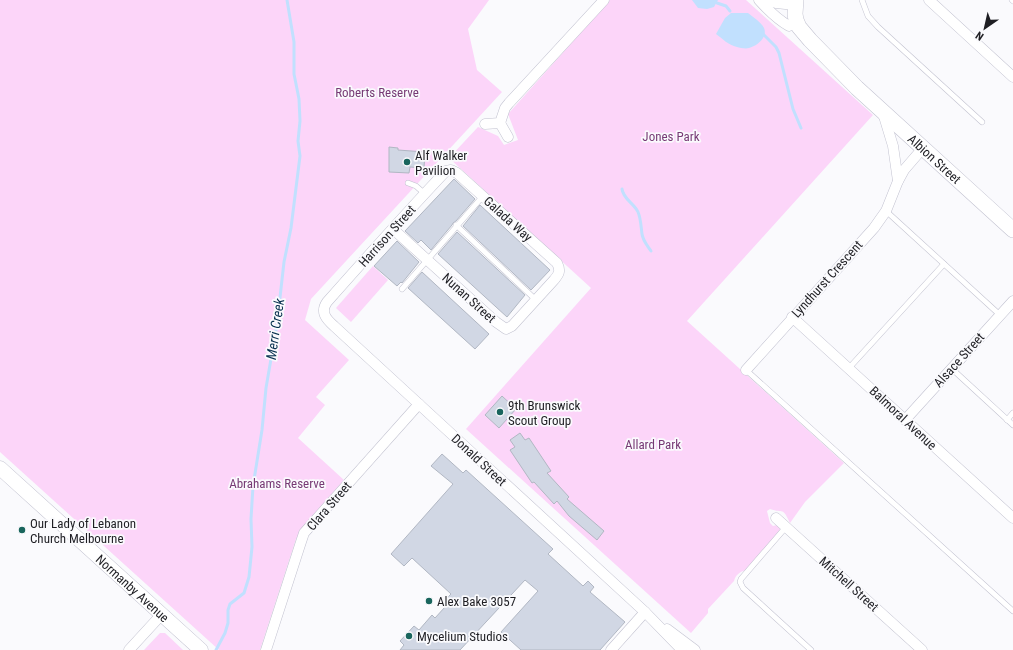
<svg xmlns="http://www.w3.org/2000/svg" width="1013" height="650" font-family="'Roboto Condensed',sans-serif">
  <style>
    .green { fill: #fcd5f9 }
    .water { fill: #c1e0fe }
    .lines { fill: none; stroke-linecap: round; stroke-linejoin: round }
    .stream { stroke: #c1e0fe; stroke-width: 3 }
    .building { fill: #d1d7e4; stroke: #b1b7c3 }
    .service-casing { stroke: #c2c2d0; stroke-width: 6 }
    .minor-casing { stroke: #c2c2d0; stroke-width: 11 }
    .secondary-casing { stroke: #c2c2d0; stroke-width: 15 }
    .primary-casing { stroke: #c2c2d0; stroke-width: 16 }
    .service { stroke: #fff; stroke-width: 5 }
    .minor { stroke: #fff; stroke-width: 10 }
    .secondary { stroke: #fff; stroke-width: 14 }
    .primary { stroke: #fff; stroke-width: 15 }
    .poi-dot { fill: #19655d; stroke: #fafafd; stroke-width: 1.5 }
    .labels { text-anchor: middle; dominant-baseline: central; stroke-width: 3.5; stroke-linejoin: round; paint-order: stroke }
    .park-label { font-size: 13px; fill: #773a75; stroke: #fafafd }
    .poi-label { font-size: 13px; fill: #1e1e23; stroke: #fafafd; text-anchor: start }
    .street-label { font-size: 13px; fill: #1e1e23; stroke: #fafafd }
    .water-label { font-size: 14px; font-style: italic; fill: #07304f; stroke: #fafafd }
  </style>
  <rect width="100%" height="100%" fill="#fafafd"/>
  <!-- green -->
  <g class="green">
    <polygon points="0,0 489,0 468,29 477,70 502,92 311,299 305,320 349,360 316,397 325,405 298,438 344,480 307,522 296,539 260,650 219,650 0,452"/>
    <path d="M610,0H746L873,115L687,321L844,463L805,502L790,523C782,506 784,514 770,509L767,511L770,523L773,526L777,525L783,529L746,570C740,572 736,574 734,581L708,609V613L691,633L466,429L591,288L449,158L478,127L498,136L504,145L518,140L508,114Z"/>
    <polygon points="373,266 388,280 351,322 336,308"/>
    <polygon points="160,633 165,633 183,650 144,650"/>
  </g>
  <!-- water -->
  <g class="water">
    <polygon points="692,0 718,0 714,7 707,9 698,8"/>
    <path d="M731,13H748C753,17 761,22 764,28C768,37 757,46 749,48C746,49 740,48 737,47C728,45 723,39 716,34L725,18Z"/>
  </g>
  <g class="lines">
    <!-- stream -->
    <g class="stream">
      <polyline points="717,3 726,6 730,11"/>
      <polyline points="762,33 776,47 779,53 793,109 801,128"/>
      <path d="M622,189C623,199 634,203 638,212C641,219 641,227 642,234C643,241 647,245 651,251"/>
      <polyline points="216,650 225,633 228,623 228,610 230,604 244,593 249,577 252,547 251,519 253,486 262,430 266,388 277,324 284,262 291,228 300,156 298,141 300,121 299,99 294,74 294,42 287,0"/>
    </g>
  </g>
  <!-- building -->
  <g class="building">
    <polygon points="389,147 398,148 398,150 425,152 424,168 410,167 409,173 389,172"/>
    <polygon points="454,179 475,199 456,221 453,223 452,225 431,250 421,240 418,243 405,231"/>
    <polygon points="480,205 550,270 531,290 463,226"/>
    <polygon points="457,232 525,295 507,317 438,254"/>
    <polygon points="397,241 419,262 402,283 401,282 397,286 374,266"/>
    <polygon points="422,272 489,334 475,349 408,288"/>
    <polygon points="502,396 516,409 499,428 485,415"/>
    <polygon points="520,433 525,440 529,438 551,471 547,473 569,497 567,499 604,531 597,540 569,516 557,501 554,504 534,482 532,483 510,450 515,447 510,440"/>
    <polygon points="442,454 463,473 466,470 553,549 548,554 583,586 588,581 594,587 590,592 625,622 600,650 521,650 501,632 538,591 525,580 460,650 400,650 404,645 400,641 414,626 419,630 432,615 435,618 445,607 441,604 451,594 412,558 404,566 391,554 453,484 431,466"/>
  </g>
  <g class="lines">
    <defs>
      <g id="service">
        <polyline points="862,0 868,16 878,27 982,122"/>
        <polyline points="1012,0 1013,1"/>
        <polyline points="408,183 416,186 425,194"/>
        <polyline points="886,211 1000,315"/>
        <polyline points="456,225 536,300"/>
        <polyline points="402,289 483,196"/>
        <polyline points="849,368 944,264"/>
        <polyline points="951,368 1013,425"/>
        <polyline points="746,370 1013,611"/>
        <polyline points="1007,420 1013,413"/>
        <polyline points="786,527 741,579 740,582 743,588 811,650"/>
      </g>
      <g id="minor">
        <path d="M759,0C768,10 777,19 789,26"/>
        <polyline points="766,0 776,3 795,5"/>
        <polyline points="929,0 1013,77"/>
        <polyline points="883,113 893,146 898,181"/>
        <polyline points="500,123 508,137"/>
        <polyline points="485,124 500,123 505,108 509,103 604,0"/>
        <path d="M393,229L496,322L506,329L512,326L554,280C559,274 561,271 557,263L457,173L451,170L446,171C405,214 366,258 327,302C320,312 326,319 334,326L645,612L682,650"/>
        <polyline points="792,317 1013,518"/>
        <polyline points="746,370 874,228 886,211 898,181 904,170 923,148"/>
        <polyline points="905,420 1013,301"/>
        <polyline points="776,518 922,650"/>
        <polyline points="667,629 695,650"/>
        <polyline points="129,650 162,614"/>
        <polyline points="266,650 300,545 304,533 419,404"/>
        <polyline points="611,650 645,612"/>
      </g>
      <g id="secondary">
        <path id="s1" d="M0,468L201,650"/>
      </g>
      <g id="primary">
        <path id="s2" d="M796,0L795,14L796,20L799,27L810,40L857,88L1013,230"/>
      </g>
    </defs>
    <!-- service casing -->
    <use href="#service" class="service-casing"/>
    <!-- minor casing -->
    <use href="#minor" class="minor-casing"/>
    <!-- secondary casing -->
    <use href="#secondary" class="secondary-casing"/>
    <!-- primary casing -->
    <use href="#primary" class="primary-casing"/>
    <!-- service -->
    <use href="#service" class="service"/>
    <!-- minor -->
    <use href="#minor" class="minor"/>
    <!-- secondary -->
    <use href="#secondary" class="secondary"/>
    <!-- primary -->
    <use href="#primary" class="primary"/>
  </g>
  <!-- markers -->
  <g class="poi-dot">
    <circle cx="407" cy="162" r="4"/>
    <circle cx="500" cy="412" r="4"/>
    <circle cx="22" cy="530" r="4"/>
    <circle cx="429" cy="601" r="4"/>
    <circle cx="409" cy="636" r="4"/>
  </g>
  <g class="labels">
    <!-- park labels -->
    <g class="park-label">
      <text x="377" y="92">Roberts Reserve</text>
      <text x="671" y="136">Jones Park</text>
      <text x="653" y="444">Allard Park</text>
      <text x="277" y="483">Abrahams Reserve</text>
    </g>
    <!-- poi labels -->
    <g class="poi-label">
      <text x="415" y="155">Alf Walker<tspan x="415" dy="15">Pavilion</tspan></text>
      <text x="508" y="405">9th Brunswick<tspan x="508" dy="15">Scout Group</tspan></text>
      <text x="30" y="523">Our Lady of Lebanon<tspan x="30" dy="15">Church Melbourne</tspan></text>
      <text x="437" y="601">Alex Bake 3057</text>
      <text x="417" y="636">Mycelium Studios</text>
    </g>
    <!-- street labels -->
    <g class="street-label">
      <text stroke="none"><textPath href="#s2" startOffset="217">Albion Street</textPath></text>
      <text transform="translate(508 219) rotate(42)">Galada Way</text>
      <text transform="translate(387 236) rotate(-48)">Harrison Street</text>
      <text transform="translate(827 279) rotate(-48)">Lyndhurst Crescent</text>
      <text transform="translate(469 298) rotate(42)">Nunan Street</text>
      <text transform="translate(959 360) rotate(-48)">Alsace Street</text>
      <text transform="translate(903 418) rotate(43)">Balmoral Avenue</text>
      <text transform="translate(479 460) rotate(43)">Donald Street</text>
      <text transform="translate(329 506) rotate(-49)">Clara Street</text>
      <text transform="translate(849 584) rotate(42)">Mitchell Street</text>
      <text stroke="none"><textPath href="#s1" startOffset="179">Normanby Avenue</textPath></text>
    </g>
    <!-- water labels -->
    <g class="water-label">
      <text transform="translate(275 329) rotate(-82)">Merri Creek</text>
    </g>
  </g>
  <!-- north arrow -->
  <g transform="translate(985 28) rotate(214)" stroke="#fafafd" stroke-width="3" paint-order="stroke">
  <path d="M0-3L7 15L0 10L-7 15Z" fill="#1e1e23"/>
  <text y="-6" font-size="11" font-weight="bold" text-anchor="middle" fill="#1e1e23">N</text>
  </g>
</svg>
